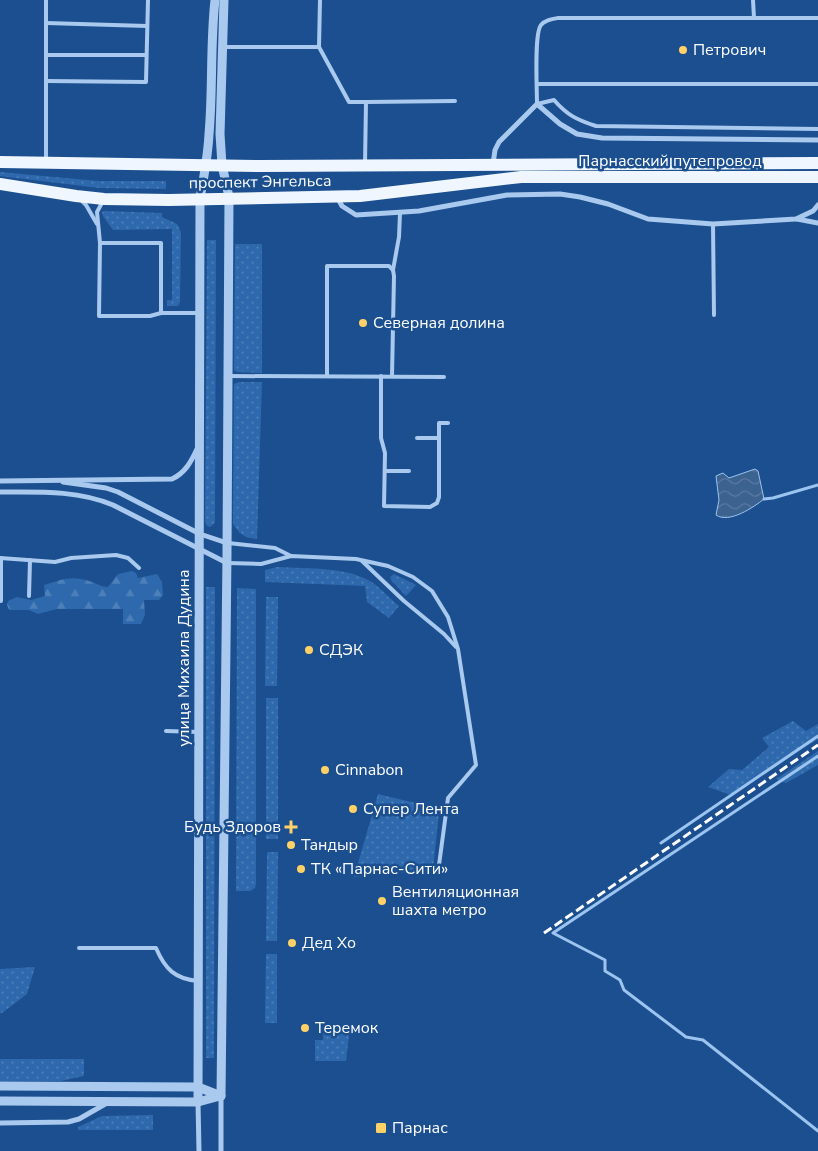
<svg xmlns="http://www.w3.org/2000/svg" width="818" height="1151" font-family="'Nunito Sans',sans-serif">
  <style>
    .grass { fill: url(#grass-dots) }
    .forest { fill: url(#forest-firs) }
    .water { fill: url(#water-waves); stroke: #9cc4f0 }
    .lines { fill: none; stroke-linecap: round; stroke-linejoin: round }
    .stream { stroke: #9cc4f0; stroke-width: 3 }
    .service { stroke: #a9c9ee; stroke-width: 4 }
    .minor { stroke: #a9c9ee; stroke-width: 5 }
    .tertiary { stroke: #a9c9ee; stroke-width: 9 }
    .primary { stroke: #f0f6ff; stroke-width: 12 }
    .rail { stroke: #fff; stroke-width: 3; stroke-dasharray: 9 4; stroke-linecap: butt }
    .poi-dot { fill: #ffd166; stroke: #1b4f8f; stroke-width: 2 }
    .labels { text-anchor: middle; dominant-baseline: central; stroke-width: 5; stroke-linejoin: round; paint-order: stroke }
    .poi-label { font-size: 16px; fill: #fff; stroke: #1b4f8f; text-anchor: start }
    .street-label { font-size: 16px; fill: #fff; stroke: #1b4f8f }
  </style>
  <defs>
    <pattern id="grass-dots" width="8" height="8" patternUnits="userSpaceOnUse" patternTransform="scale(1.25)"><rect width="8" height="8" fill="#2e69ad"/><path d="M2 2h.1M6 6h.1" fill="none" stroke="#4d80b9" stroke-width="1.8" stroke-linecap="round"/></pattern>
    <pattern id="forest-firs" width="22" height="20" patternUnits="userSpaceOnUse" patternTransform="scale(1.25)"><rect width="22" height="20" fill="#2e69ad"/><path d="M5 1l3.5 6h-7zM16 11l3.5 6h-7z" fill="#4d80b9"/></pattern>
    <pattern id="water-waves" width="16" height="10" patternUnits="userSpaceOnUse" patternTransform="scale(1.25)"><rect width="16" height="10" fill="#3c6290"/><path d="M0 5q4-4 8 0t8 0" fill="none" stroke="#597aa1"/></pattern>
  </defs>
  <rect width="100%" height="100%" fill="#1b4f8f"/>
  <!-- grass -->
  <g class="grass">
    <polygon points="0,172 98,181 166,181 166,189 99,188 0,176"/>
    <polygon points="105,211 162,213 162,217 177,224 181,232 180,302 178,306 167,306 167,300 172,300 172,229 113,230 103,216 102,212"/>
    <polygon points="207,240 216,240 215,523 210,527 207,526 205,522"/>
    <polygon points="235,244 262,244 262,373 237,372 234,370"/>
    <path d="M238,382H262L257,539C245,538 238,534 233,523L234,384Z"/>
    <path d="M277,567C306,569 348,566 373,583C382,589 390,599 399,606L389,618L367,602L365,586L265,582V570Z"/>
    <polygon points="394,574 416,585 406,596 391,580 390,577"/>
    <polygon points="206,587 215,587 214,1058 206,1058"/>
    <polygon points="237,588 256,589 256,884 255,888 250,891 236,891"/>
    <polygon points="266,597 278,597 277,686 265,686"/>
    <rect x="266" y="698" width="12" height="141"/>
    <polygon points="793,721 806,731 818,724 818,739 731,795 708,787 729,769 742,770 769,747 762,738"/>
    <polygon points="818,751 818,765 786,783 776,779"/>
    <polygon points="378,794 436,808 439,812 433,870 354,877"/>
    <polygon points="267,852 278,852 277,941 266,941"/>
    <polygon points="266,954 277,954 277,1023 265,1023"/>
    <polygon points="35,967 27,994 2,1013 0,1013 0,969"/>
    <polygon points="323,1026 350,1027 346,1061 315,1061 315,1040 323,1040"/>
    <polygon points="0,1059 84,1059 84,1076 61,1081 0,1081"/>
    <polygon points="153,1115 153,1130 78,1130 78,1127 102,1116"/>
  </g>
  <!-- forest -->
  <path class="forest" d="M132,571L136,573L138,578L157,574L162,582L163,595L159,600H144L145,615L141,624H123V609H57L38,614L29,610H9L7,605L8,601L17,597L31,600L45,596L44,585C61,580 71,575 89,581C96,583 101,587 108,587L118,574Z"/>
  <!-- water -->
  <path class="water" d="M755,469L758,471L764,499C754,507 729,524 716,515L719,500L716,476L723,473L729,478Z"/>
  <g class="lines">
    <!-- stream -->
    <g class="stream">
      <polyline points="764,499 773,498 818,485"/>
      <polyline points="818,756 553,933 605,960 605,971 620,980 624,990 686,1037 703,1040 818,1131"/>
      <polyline points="661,843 818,736"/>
    </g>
    <!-- service -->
    <g class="service">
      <polyline points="46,0 46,160"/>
      <polyline points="753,0 754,18"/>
      <path d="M818,18H558C552,19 545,20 541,25C534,33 537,90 537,104L554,100C567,115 577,120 596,126L818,129"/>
      <polyline points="46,23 147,26"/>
      <polyline points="224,47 319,47 349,102 366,102 365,164"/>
      <polyline points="319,47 320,0"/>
      <polyline points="46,55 146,55"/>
      <polyline points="46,81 146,82 148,0"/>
      <polyline points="537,84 818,84"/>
      <polyline points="366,102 455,101"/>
      <polyline points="82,201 86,205 97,224"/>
      <polyline points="103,201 97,212 100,243 99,316 150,316 161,313 200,313"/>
      <polyline points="713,224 714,315"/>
      <polyline points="100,243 161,243 161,313"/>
      <polyline points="393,270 399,237 400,213"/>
      <polyline points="228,376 444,377"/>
      <polyline points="327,376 327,266 389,266 393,270 394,276 392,376"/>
      <polyline points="381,376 381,438 385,453 384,506 430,507 437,503 439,497 439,423 448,423"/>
      <polyline points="417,438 439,438"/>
      <polyline points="385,471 409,471"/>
      <polyline points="228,543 275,548 291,556"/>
      <polyline points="0,558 55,562 71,558 116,555 128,558 139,568"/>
      <polyline points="1,558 1,601"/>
      <polyline points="362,561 404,601 444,634 456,647"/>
      <polyline points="228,563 261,564 291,556 356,559 388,566 413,577 432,591 448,617 458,649 476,765 448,798 439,865"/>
      <polyline points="29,596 30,560"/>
      <polyline points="166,731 199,732"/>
      <path d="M79,948H156C165,969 175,979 198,981"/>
    </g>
    <!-- minor -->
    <g class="minor">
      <polyline points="493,164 495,150 499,142 537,104 560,124 577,134 602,138 818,140"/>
      <polyline points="337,197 342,206 356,215 419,211 507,195 560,194 580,197 608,204 648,219 713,224 796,219 813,211 818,205"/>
      <polyline points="797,219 818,223"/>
      <path d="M0,481L172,479C185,473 191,462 197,449"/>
      <polyline points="63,482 106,488 118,492 200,534 227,543"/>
      <path d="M0,492C38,492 77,490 113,505L227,563"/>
      <polyline points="221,1096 221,1151"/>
      <polyline points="198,1102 199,1151"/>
      <polyline points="0,1123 68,1122 79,1119 107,1103"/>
    </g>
    <!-- tertiary -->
    <g class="tertiary">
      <polyline points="0,1086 198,1087 221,1096"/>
      <polyline points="221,1096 227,554 229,197 222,165 220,134 224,0"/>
      <polyline points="0,1101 198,1102 220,1096"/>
      <path d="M198,1102L200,198C204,177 208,155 209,134C213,89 210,45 215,0"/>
    </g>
    <!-- primary -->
    <g class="primary">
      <polyline points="0,162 259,166 818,163"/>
      <polyline points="0,184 76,196 104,199 169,200 360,196 521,177 818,177"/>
    </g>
    <!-- rail -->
    <polyline class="rail" points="544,933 818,745"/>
  </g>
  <!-- markers -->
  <g class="poi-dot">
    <circle cx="683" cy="50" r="5"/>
    <circle cx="363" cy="323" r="5"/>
    <circle cx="309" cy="650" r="5"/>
    <circle cx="325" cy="770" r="5"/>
    <circle cx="353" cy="809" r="5"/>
    <path d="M288.5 819.5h5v5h5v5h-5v5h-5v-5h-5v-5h5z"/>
    <circle cx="291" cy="845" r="5"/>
    <circle cx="301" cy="869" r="5"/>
    <circle cx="382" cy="901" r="5"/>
    <circle cx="292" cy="943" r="5"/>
    <circle cx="305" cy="1028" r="5"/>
    <rect x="375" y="1122" width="12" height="12" rx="2.5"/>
  </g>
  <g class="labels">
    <!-- poi labels -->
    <g class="poi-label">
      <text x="693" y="50">Петрович</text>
      <text x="373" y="323">Северная долина</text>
      <text x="319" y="650">СДЭК</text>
      <text x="335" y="770">Cinnabon</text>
      <text x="363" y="809">Супер Лента</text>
      <text x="281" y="827" text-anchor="end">Будь Здоров</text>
      <text x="301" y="845">Тандыр</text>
      <text x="311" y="869">ТК «Парнас-Сити»</text>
      <text x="392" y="892">Вентиляционная<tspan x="392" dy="18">шахта метро</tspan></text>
      <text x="302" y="943">Дед Хо</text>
      <text x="315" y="1028">Теремок</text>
      <text x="392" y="1128">Парнас</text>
    </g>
    <!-- street labels -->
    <g class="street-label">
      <text x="670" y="161">Парнасский путепровод</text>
      <text transform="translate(260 182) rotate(-1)">проспект Энгельса</text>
      <text transform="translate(184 658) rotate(-90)">улица Михаила Дудина</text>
    </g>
  </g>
</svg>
